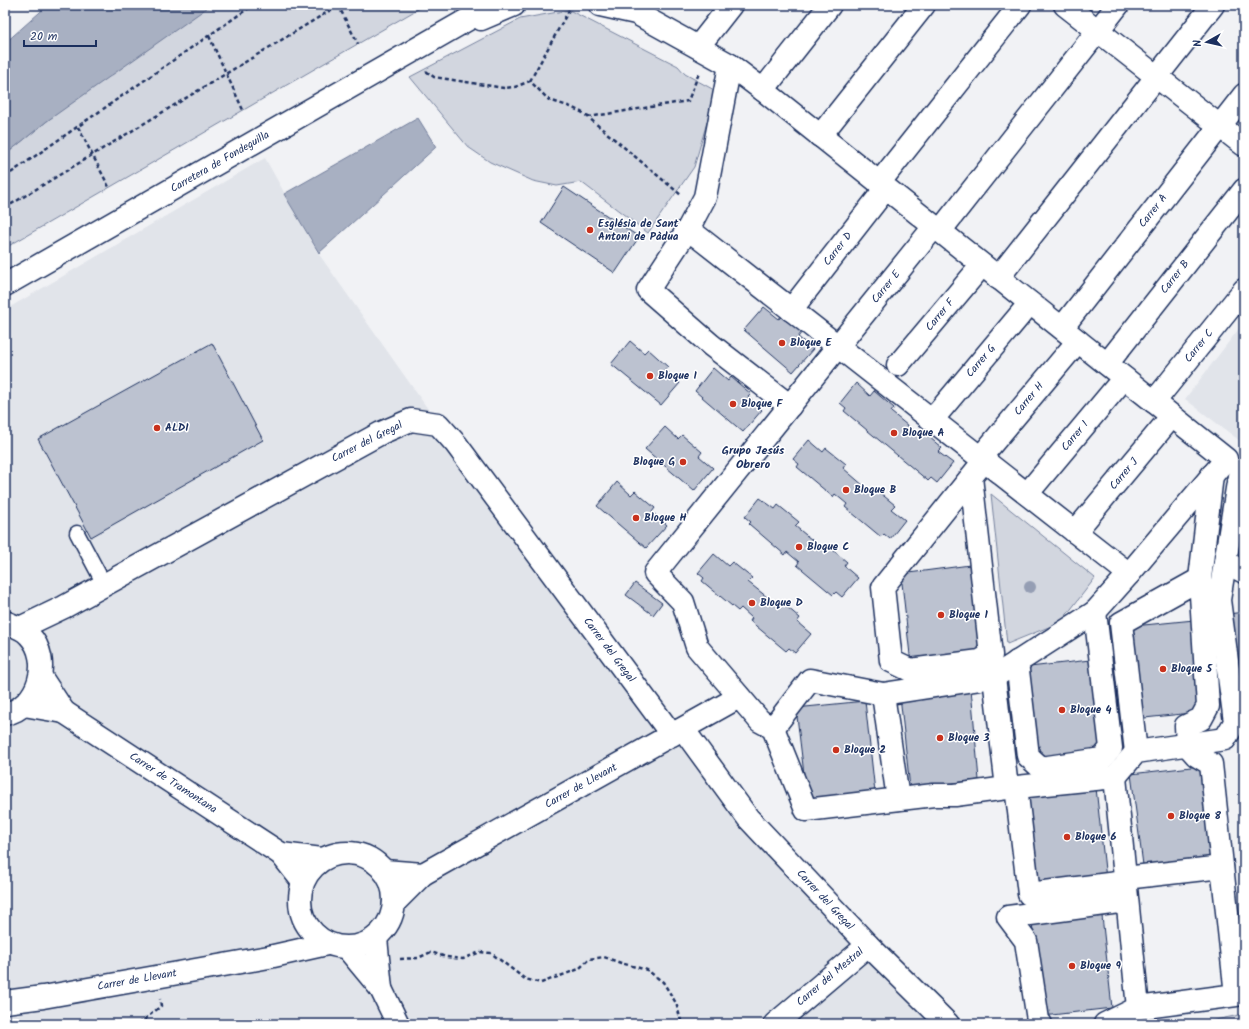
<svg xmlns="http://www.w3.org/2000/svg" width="1249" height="1029" font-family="Kalam,sans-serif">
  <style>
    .built { fill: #e1e4ea }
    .green { fill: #d2d6df; stroke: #76829e }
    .water { fill: #a8b0c2; stroke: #707c9a }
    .building { fill: #bcc2d0; stroke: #1b2f5e }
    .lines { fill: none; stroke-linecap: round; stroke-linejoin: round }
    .lane-casing { stroke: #1b2f5e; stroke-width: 17 }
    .street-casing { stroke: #1b2f5e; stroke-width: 25 }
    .secondary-casing { stroke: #1b2f5e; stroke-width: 25 }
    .path { stroke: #1b2f5e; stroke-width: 2.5; stroke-dasharray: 4 3; stroke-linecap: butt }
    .lane { stroke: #fff; stroke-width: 14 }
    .street { stroke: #fff; stroke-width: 22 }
    .secondary { stroke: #fff; stroke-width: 22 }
    .tree { fill: #959eb4 }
    .poi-dot { fill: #c8321e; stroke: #fff; stroke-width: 1.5 }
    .labels { text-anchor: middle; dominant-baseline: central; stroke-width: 3; stroke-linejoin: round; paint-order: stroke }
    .street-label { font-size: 11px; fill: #1b2f5e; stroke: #fff }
    .poi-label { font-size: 11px; font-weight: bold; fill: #1b2f5e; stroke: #fff; text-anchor: start }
    .neighbourhood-label { font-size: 12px; font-weight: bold; fill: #1b2f5e; stroke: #fff }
  </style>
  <rect width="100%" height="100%" fill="#f1f2f5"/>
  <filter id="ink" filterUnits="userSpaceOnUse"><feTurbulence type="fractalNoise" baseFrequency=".025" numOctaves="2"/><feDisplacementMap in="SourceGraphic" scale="8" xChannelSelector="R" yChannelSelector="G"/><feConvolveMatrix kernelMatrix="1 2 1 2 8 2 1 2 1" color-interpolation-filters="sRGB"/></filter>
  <g filter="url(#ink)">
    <!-- built -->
    <g class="built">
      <polygon points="265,158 316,250 449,439 657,713 949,1024 5,1024 5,310"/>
      <polygon points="1244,322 1244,444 1185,399"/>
    </g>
    <!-- green -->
    <g class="green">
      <polygon points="210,5 425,5 5,248 5,155 56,114"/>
      <polygon points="569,10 678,66 685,74 716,91 694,167 648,233 581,182 557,186 533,181 490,162 468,147 410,77 520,19"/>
      <polygon points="991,494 1095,578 1061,622 1007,644"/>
      <polygon points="1244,1014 1244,1024 1196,1024"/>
    </g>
    <!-- water -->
    <g class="water">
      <polygon points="48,5 211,5 47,121 5,155 5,43"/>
      <polygon points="418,118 436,147 319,253 284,194"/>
    </g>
    <!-- building -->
    <g class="building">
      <polygon points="564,187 639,237 615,273 541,223"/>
      <polygon points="764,307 779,319 781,316 802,332 798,337 813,349 793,372 744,330"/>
      <polygon points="630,341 644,353 648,349 668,367 665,370 680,383 661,405 611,364"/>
      <polygon points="212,343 263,440 91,537 38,439"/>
      <polygon points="713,368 728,381 731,377 751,394 748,397 762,410 743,432 695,391"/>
      <polygon points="856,383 870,396 874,391 894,408 891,412 919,435 922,431 942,448 938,452 953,463 937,483 931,478 928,481 927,480 844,411 846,408 840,403"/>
      <polygon points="665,427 678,439 682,435 702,452 699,456 713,468 694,491 645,449"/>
      <polygon points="809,440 823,452 826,448 846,464 843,468 871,492 874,488 895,505 891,509 905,520 890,539 884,534 881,537 845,507 847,504 835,494 833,497 797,467 799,464 793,459"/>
      <polygon points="617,482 631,495 635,491 655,508 652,512 667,525 646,548 597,506"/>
      <polygon points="760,498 775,509 778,505 799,522 795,526 823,549 827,545 847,562 844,566 858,578 842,597 836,592 833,595 797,565 799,562 787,552 785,555 749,524 751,522 745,517"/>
      <polygon points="714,554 728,566 732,562 752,578 748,582 777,605 780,601 800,618 797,622 811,634 795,653 789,648 786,651 750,621 752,618 741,608 738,611 702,581 704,578 698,573"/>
      <polygon points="970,565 981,657 911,664 901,574"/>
      <polygon points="635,583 662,603 653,615 626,595"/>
      <polygon points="1244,612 1244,705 1236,706 1228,614"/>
      <polygon points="1194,620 1201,712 1135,719 1124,627"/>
      <polygon points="1090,660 1101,752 1033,760 1021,668"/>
      <polygon points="971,689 979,780 910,788 900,696"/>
      <polygon points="865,701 875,792 807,799 796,708"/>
      <polygon points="1200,766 1210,858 1143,865 1131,774"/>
      <polygon points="1096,788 1106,879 1038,887 1027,795"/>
      <polygon points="1102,916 1112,1008 1043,1016 1032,924"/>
    </g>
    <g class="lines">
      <defs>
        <polyline id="lane" points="77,533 104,584"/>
        <g id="street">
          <polyline points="1065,5 1244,145"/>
          <polyline points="698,47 731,5"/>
          <polyline points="730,65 705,197 688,229 648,290 711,345 790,406"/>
          <polyline points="763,90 830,5"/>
          <polyline points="820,136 924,5"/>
          <polyline points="879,183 1020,5"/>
          <polyline points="934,227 655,573 683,602 697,647 760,721 773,728 806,810 934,795 955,795 1007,788 994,677"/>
          <polyline points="688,229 1129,574 1095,612 994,677 883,694 810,680 773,728"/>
          <polyline points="940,231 1118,5"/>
          <polyline points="998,278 1213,5"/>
          <polyline points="791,310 886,188"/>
          <polyline points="1062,328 1244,95"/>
          <polyline points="1107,364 1244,190"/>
          <polyline points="898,365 982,265"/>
          <polyline points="1154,402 1244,290"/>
          <polyline points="932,420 1030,303"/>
          <polyline points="980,458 1078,341"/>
          <polyline points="971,477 991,655 980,661 910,670 891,661 883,587 971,477 984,461"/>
          <polyline points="1027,494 1124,378"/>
          <polyline points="1075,532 1172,416"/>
          <polyline points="1225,562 1244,572"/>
          <polyline points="1200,579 1212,475"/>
          <path d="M5,622C14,626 23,628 29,635C53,660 39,707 5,714"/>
          <polyline points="20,628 64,607 381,433 411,420 438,424 456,444 672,735"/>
          <polyline points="1017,662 1028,756 1041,768 1102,759 1111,748 1095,612"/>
          <polyline points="883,694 898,799"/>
          <polyline points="24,705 64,712 41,677"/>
          <polyline points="64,712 281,854"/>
          <polyline points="683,729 748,818 868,945 948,1024"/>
          <polyline points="1115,777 1138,1008 1236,995 1211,764 1196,755 1187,745 1186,726 1201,719 1208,706 1200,579 1121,623 1136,752"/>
          <polyline points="1016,787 1029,894 1125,882"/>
          <polyline points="1007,788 1115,777 1136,752 1225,739 1235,722 1219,600 1240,470"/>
          <circle cx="347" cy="900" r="47"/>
          <polyline points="384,871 423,874 394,903"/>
          <polyline points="423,874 739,697"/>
          <polyline points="1125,878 1222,867"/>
          <polyline points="303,882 281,854 322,859"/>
          <polyline points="376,938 381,989"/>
          <polyline points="347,948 381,989 398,1024"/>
          <polyline points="5,1002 43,997 269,957 327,944"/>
          <polyline points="775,1024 868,945"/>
          <polyline points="1041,1024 1038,1020 1026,941 1008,917 1127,901"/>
          <polyline points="1105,1024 1138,1008"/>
        </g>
        <g id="secondary">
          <polyline points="600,5 636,13 730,65 763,90 1226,459 1129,574"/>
          <polyline points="481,19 514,5"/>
          <polyline points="5,285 493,5"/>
        </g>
      </defs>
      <!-- lane casing -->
      <use href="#lane" class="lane-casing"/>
      <!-- street casing -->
      <use href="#street" class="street-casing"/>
      <!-- secondary casing -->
      <use href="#secondary" class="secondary-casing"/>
      <!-- path -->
      <g class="path">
        <polyline points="338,5 358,44"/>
        <polyline points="209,36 243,110"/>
        <polyline points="426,71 434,77 504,88 515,87 530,81 549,100 571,107 583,113 681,195"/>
        <polyline points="530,81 569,10"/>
        <polyline points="588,117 688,101 699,73"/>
        <polyline points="78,127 109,187"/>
        <polyline points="5,177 253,5"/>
        <polyline points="5,208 339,5"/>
        <polyline points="400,959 418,958 431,952 446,957 463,959 480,952 491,953 525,979 541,983 579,969 589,959 604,957 621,963 647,970 663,982 676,1003 682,1024"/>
        <polyline points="139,1024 161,1006 160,999"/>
      </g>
      <!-- lane -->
      <use href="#lane" class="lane"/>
      <!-- street -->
      <use href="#street" class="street"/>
      <!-- secondary -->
      <use href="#secondary" class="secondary"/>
    </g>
    <!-- trees -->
    <circle class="tree" cx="1030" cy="587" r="6"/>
  </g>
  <!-- markers -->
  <g class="poi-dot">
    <circle cx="590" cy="230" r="4"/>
    <circle cx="782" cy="343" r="4"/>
    <circle cx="650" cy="376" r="4"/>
    <circle cx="733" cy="404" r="4"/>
    <circle cx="157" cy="428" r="4"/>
    <circle cx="894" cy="433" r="4"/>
    <circle cx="683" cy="462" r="4"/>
    <circle cx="846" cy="490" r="4"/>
    <circle cx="636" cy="518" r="4"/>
    <circle cx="799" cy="547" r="4"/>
    <circle cx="752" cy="603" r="4"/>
    <circle cx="941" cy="615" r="4"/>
    <circle cx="1163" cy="669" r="4"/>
    <circle cx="1062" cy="710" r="4"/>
    <circle cx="940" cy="738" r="4"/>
    <circle cx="836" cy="750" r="4"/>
    <circle cx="1171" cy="816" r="4"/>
    <circle cx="1067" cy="837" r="4"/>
    <circle cx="1072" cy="966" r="4"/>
  </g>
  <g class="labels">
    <!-- street labels -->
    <g class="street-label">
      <text transform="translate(220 162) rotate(-30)">Carretera de Fondeguilla</text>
      <text transform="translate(1153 211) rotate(-52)">Carrer A</text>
      <text transform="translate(838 249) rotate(-52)">Carrer D</text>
      <text transform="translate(1175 277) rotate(-52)">Carrer B</text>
      <text transform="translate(886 287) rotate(-51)">Carrer E</text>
      <text transform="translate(940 315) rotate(-50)">Carrer F</text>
      <text transform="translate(1199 346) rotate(-51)">Carrer C</text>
      <text transform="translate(981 361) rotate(-50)">Carrer G</text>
      <text transform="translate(1029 399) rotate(-50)">Carrer H</text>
      <text transform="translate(1075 436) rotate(-50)">Carrer I</text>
      <text transform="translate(367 442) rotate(-27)">Carrer del Gregal</text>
      <text transform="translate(1124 474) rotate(-50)">Carrer J</text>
      <text transform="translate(609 650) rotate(53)">Carrer del Gregal</text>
      <text transform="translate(173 783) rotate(33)">Carrer de Tramontana</text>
      <text transform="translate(581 786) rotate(-29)">Carrer de Llevant</text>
      <text transform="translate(825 900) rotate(47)">Carrer del Gregal</text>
      <text transform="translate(830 977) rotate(-40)">Carrer del Mestral</text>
      <text transform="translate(137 980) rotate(-10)">Carrer de Llevant</text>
    </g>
    <!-- poi labels -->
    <g class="poi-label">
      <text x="598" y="224">Església de Sant<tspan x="598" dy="13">Antoni de Pàdua</tspan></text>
      <text x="790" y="343">Bloque E</text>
      <text x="658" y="376">Bloque I</text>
      <text x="741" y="404">Bloque F</text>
      <text x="165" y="428">ALDI</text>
      <text x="902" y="433">Bloque A</text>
      <text x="675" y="462" text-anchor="end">Bloque G</text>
      <text x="854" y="490">Bloque B</text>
      <text x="644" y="518">Bloque H</text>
      <text x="807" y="547">Bloque C</text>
      <text x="760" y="603">Bloque D</text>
      <text x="949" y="615">Bloque 1</text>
      <text x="1171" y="669">Bloque 5</text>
      <text x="1070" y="710">Bloque 4</text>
      <text x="948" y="738">Bloque 3</text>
      <text x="844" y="750">Bloque 2</text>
      <text x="1179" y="816">Bloque 8</text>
      <text x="1075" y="837">Bloque 6</text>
      <text x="1080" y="966">Bloque 9</text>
    </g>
    <!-- neighbourhood labels -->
    <g class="neighbourhood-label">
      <text x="753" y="450">Grupo Jesús<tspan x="753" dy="14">Obrero</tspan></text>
    </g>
  </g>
  <!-- margin -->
  <rect width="1249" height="1029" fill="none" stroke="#fff" stroke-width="20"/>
  <rect x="10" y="10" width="1229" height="1009" fill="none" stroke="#1b2f5e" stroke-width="1.5" filter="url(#ink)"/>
  <!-- north arrow -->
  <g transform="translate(1207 42) rotate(262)" stroke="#ffffff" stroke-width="3" paint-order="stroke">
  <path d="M0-3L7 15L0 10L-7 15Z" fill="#1b2f5e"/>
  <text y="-6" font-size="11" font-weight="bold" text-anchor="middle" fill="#1b2f5e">N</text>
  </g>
  <!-- scale -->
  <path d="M24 40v6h72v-6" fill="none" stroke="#1b2f5e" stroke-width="2"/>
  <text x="30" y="40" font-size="12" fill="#1b2f5e" stroke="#ffffff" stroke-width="3" paint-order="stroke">20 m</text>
</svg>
